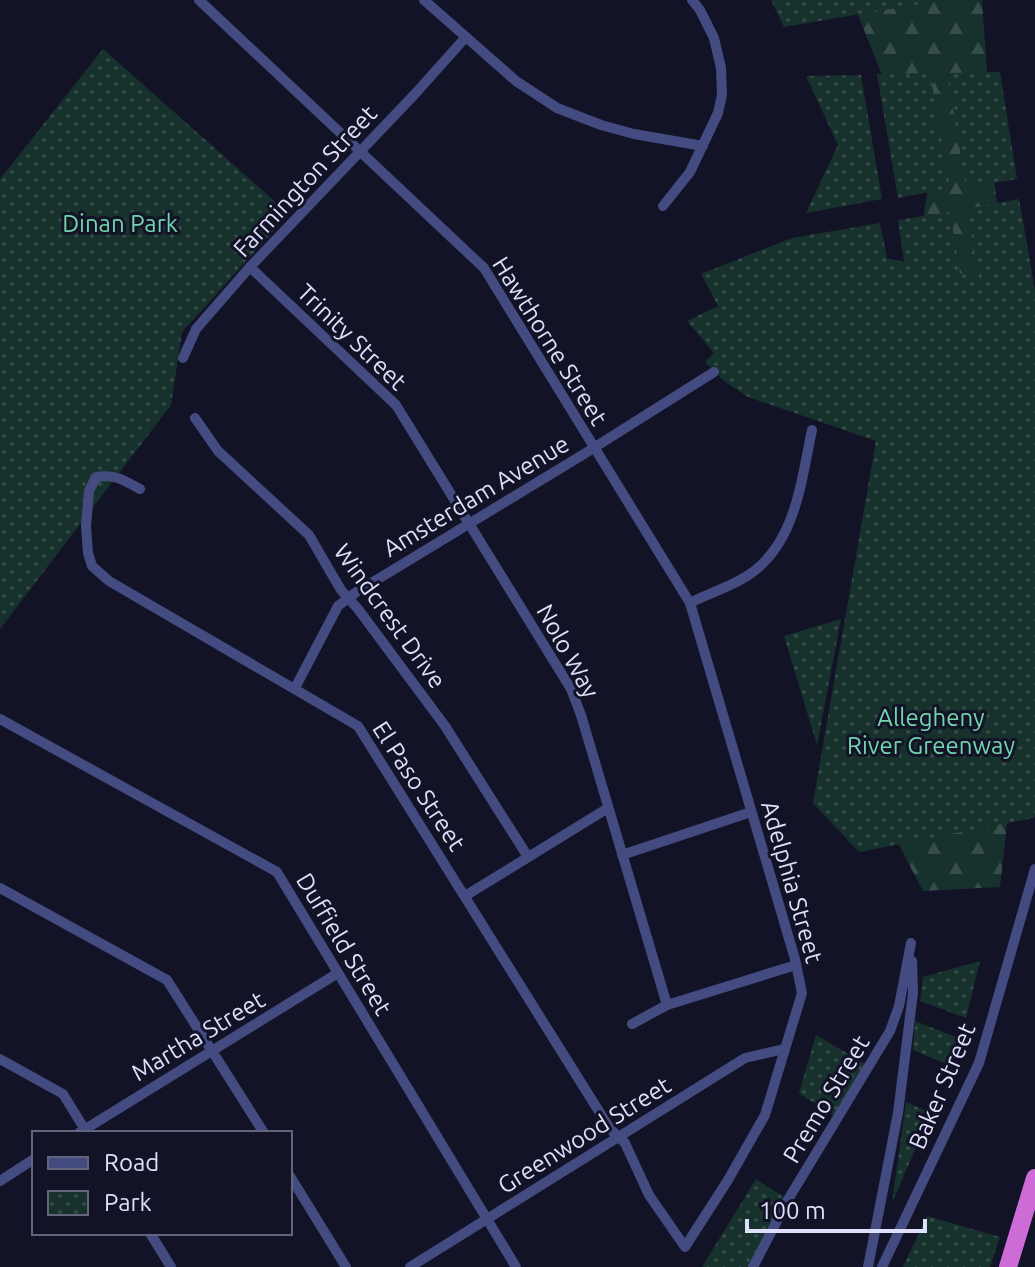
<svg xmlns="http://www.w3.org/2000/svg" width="1035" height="1267" font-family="Ubuntu,sans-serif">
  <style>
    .forest { fill: url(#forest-firs) }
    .park { fill: url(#park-dots) }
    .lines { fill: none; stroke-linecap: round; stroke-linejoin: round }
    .minor { stroke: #444b81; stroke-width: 10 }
    .trunk { stroke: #cd6cd6; stroke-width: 18 }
    .labels { text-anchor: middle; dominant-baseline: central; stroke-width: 6; stroke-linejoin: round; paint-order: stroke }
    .street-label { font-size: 24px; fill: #dedffb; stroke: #131328 }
    .park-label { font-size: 24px; fill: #71d4ab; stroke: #131328 }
  </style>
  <defs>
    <pattern id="forest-firs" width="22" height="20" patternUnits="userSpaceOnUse" patternTransform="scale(2)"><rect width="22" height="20" fill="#17312c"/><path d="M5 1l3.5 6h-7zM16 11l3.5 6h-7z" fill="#384e4c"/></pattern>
    <pattern id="park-dots" width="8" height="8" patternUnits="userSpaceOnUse" patternTransform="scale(2)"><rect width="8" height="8" fill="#17312c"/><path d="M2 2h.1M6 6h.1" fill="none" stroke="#384e4c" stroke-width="1.8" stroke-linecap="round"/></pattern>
  </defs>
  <rect width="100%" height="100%" fill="#131328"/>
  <!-- forest -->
  <polygon class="forest" points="852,0 982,0 995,187 1013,345 1035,363 1024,666 1000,887 923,891 877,803 893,395 928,189"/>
  <!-- park -->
  <g class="park">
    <polygon points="771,0 943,0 784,27"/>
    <polygon points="103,49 289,214 182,332 171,405 0,629 0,179"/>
    <polygon points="1000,72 1017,179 966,187 947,73"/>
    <polygon points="930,73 950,188 898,198 877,74"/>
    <polygon points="861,75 882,199 806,213 838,145 806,76"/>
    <polygon points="1019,199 1035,290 1035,814 1034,818 859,852 813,803 876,441 748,397 724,381 705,362 714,353 687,321 718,306 701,274 792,238 880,223 887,258 904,262 898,220 950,212 960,273 979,278 967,209"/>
    <polygon points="841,619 817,745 784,636"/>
    <polygon points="980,961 966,1018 920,1001 923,977"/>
    <polygon points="915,1021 961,1039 951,1066 913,1050"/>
    <polygon points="816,1035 872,1068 840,1120 799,1093"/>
    <polygon points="906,1102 931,1113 892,1203"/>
    <polygon points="756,1179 790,1201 749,1267 702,1267"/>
    <polygon points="927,1216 1000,1237 990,1267 903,1267"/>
  </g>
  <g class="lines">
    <!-- minor -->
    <g class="minor">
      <polyline points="424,0 516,81 557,108 601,125 634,134 703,146"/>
      <polyline points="663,206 690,172 718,113 722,95 721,68 714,38 700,10 692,0"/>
      <polyline points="250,267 396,405 571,689 581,715 667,1005"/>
      <polyline points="183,358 196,329 250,267 414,95 465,38"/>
      <polyline points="195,418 218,451 309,535 341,590 358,609 445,726 528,857"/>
      <path d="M140,489C123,480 115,474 96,477L89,491L86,526L88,553L92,566L109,581L358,726L610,1129L625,1143L649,1195L685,1247L728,1180L765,1115L802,993L795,959L690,603L484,268L199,0"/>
      <path d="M690,603C709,593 730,587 747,576C796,545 801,481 812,430"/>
      <polyline points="295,688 338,606 355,593 584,454 714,372"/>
      <polyline points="0,719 277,872 516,1267"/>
      <polyline points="622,855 751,812"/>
      <polyline points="0,888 167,980 264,1133"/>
      <polyline points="465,896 608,808"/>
      <polyline points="632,1024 667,1005 796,965"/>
      <polyline points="0,1059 63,1094 87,1133"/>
      <polyline points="79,1133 338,973"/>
      <polyline points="290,1176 346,1267"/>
      <polyline points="0,1181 34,1159"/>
      <polyline points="150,1233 171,1267"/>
      <polyline points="410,1267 745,1058 784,1049"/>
      <polyline points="753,1267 789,1198 890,1031 899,1006 911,943"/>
      <polyline points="868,1267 898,1113 913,993 912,961"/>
      <polyline points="882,1267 979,1063 1035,869"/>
    </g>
    <!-- trunk -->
    <polyline class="trunk" points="1008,1267 1035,1178"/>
  </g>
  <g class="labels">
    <!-- street labels -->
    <g class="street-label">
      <text transform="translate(305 181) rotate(-47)">Farmington Street</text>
      <text transform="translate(352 337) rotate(44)">Trinity Street</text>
      <text transform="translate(550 341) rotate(58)">Hawthorne Street</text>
      <text transform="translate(476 496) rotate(-31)">Amsterdam Avenue</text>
      <text transform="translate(390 616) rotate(54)">Windcrest Drive</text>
      <text transform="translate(568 651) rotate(61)">Nolo Way</text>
      <text transform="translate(419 786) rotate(57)">El Paso Street</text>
      <text transform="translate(792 882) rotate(74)">Adelphia Street</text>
      <text transform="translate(344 944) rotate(59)">Duffield Street</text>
      <text transform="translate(198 1036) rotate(-31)">Martha Street</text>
      <text transform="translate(942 1086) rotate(-67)">Baker Street</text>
      <text transform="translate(826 1099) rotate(-59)">Premo Street</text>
      <text transform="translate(584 1135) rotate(-32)">Greenwood Street</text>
    </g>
    <!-- park labels -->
    <g class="park-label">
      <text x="120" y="223">Dinan Park</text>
      <text x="931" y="717">Allegheny<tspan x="931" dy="28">River Greenway</tspan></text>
    </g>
  </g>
  <!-- legend -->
  <rect x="32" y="1131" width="260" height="104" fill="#131328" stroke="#64657c" stroke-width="2"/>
  <rect x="48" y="1157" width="40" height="12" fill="#444b81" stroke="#64657c" stroke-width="2"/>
  <text x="104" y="1171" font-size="24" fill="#dedffb">Road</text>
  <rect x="48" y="1191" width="40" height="24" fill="url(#park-dots)" stroke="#64657c" stroke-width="2"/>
  <text x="104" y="1211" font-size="24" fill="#dedffb">Park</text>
  <!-- scale -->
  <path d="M747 1219v12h178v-12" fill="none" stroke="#dedffb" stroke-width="4"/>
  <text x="759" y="1219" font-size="24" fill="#dedffb" stroke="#131328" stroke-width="6" paint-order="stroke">100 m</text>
</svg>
